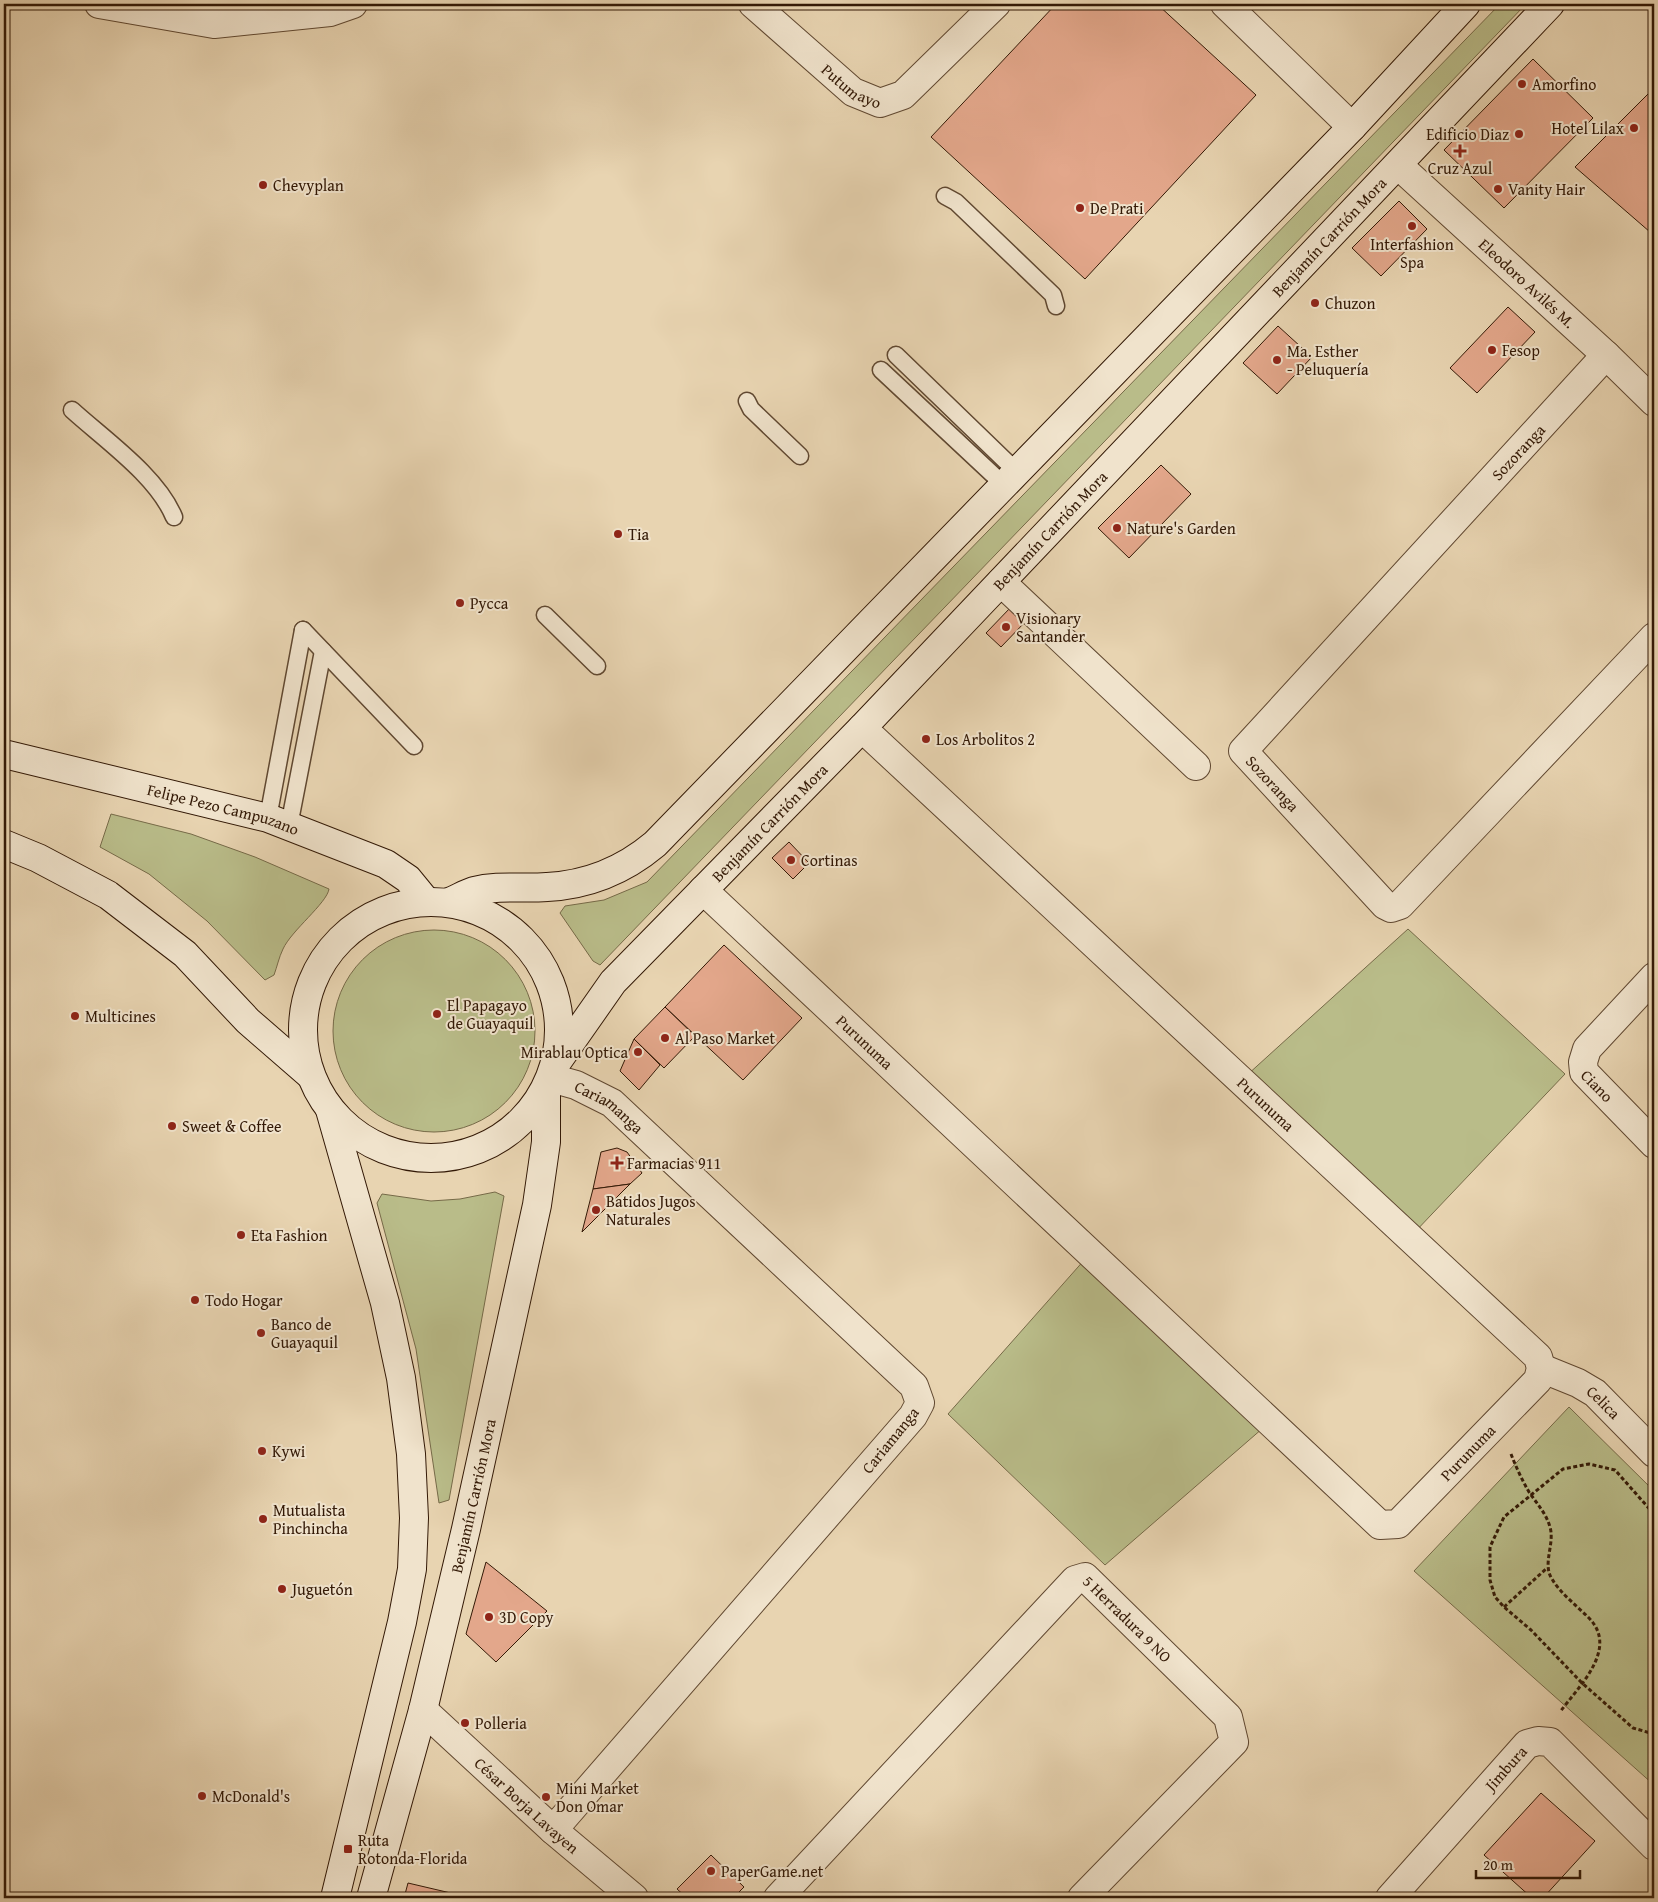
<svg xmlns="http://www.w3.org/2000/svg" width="1658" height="1902" font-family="'Gentium Book Plus',serif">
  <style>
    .green { fill: #b9bc89; stroke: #766a48 }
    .building { fill: #e3a78b; stroke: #331906 }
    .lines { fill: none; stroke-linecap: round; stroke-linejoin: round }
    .service-casing { stroke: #604831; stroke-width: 19 }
    .minor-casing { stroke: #604831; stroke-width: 30 }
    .secondary-casing { stroke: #331906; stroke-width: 30 }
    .path { stroke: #331906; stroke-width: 3; stroke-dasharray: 4 2.5; stroke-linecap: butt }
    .service { stroke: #f0e3cc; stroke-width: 16 }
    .minor { stroke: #f0e3cc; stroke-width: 28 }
    .secondary { stroke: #f0e3cc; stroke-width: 28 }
    .poi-dot { fill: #8f2418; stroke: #f0e3cc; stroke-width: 2 }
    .labels { text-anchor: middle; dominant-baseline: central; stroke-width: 4; stroke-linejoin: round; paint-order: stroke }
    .street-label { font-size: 16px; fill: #331906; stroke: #f0e3cc }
    .poi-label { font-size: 16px; fill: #331906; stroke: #f0e3cc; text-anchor: start }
  </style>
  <rect width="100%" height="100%" fill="#e8d4b1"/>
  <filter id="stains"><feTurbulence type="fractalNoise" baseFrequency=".004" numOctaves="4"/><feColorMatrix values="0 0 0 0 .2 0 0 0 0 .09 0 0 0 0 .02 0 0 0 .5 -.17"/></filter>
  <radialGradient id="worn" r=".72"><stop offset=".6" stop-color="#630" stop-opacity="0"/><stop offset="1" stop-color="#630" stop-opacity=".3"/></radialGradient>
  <!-- green -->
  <g class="green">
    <polygon points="1500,4 1526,4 600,965 593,961 560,913 565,906 604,900 647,882"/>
    <path d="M111,814L191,834L255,857L329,889C327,903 291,931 283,949C279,957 277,967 274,975L265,980L207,921L149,874L100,847Z"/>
    <polygon points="1408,929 1565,1074 1413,1234 1246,1076"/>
    <circle cx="434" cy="1031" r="101"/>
    <polygon points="495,1192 504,1196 449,1500 439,1503 416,1349 377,1203 382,1194 431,1201 460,1199"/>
    <polygon points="1086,1258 1263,1428 1105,1565 948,1414"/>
    <polygon points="1569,1407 1654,1491 1654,1785 1414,1571"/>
  </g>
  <!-- building -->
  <g class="building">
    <polygon points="1056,4 1157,4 1256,95 1085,279 931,137"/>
    <polygon points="1533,59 1593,118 1504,208 1444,150"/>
    <polygon points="1654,88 1654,228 1650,232 1575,167"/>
    <polygon points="1399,201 1427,229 1381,276 1352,248"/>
    <polygon points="1508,307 1535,332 1477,393 1450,368"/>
    <polygon points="1278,326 1312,357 1277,394 1243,363"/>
    <polygon points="1161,465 1191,494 1129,558 1098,528"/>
    <polygon points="1011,607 1026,621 1001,647 986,633"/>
    <polygon points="789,842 809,863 793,879 772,858"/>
    <polygon points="724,945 802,1018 743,1080 665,1007"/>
    <polygon points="665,1007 695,1036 664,1068 634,1039"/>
    <polygon points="634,1039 660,1065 639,1090 620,1071"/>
    <polygon points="617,1148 627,1152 642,1173 630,1184 593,1189 601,1152"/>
    <polygon points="630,1184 582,1232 593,1189"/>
    <polygon points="486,1562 547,1611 496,1662 466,1634"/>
    <polygon points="1541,1793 1595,1841 1543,1898 1532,1898 1484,1855"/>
    <polygon points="711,1855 744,1887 733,1898 687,1898 677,1889"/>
    <polygon points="408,1883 472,1898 404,1898"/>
  </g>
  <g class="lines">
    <defs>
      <g id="service">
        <polyline points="945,196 956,202 1053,295 1056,306"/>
        <polyline points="896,355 1017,472"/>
        <polyline points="881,370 1004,485"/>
        <polyline points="747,401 751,409 800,456"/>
        <path d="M72,410C105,440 157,476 174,517"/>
        <polyline points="545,615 597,666"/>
        <polyline points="303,630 414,746"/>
        <polyline points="268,818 303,630"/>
        <polyline points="289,826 323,651"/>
      </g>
      <g id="minor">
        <polyline points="99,4 214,24 330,12 353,4"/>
        <path id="s1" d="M753,4L853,92L880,103L903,95L996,4"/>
        <polyline points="1225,4 1352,127"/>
        <path id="s2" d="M1398,165L1606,355L1654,402"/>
        <path id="s3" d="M1606,355L1243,751L1385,905L1391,908L1400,905L1654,637"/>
        <polyline points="1001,582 1196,766"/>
        <path id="s4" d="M703,890L1380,1525L1398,1524L1538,1380L1541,1368L1538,1357L862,728"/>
        <path id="s5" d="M1654,977L1587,1049L1583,1062L1584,1072L1654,1144"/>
        <path id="s6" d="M551,1078L576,1085L612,1103L914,1386L920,1403L913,1416L553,1830"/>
        <path id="s7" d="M1541,1368L1578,1383L1595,1393L1654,1453"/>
        <path id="s8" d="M423,1710L553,1830L634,1898"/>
        <path id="s9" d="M778,1898L1075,1580L1085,1577L1228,1717L1234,1742L1082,1898"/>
        <path id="s10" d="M1390,1898L1527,1744L1538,1741L1550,1742L1654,1846"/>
      </g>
      <g id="secondary">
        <path id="s11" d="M4,754L268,818L386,864L408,879L426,901"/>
        <polyline points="4,844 38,858 108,895 185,954 248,1021 309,1074"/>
        <circle cx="431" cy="1030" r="128"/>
        <path d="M449,902C457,899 465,894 474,891C498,885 522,889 547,887C587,885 624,870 655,844L1352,127L1466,4"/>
        <path id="s12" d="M557,1062L613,982L862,728L1550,4"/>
        <polyline points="330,1110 385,1303 401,1378 411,1454 414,1518 412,1569 402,1622 335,1898"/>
        <path id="s13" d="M371,1898L423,1710L466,1529L537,1205L546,1142V1089"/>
      </g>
    </defs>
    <!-- service casing -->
    <use href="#service" class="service-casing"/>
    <!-- minor casing -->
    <use href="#minor" class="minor-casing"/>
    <!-- secondary casing -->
    <use href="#secondary" class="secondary-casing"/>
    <!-- path -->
    <g class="path">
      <path d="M1511,1454C1516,1467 1522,1480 1529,1492C1537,1504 1546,1513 1550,1527C1555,1544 1542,1564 1552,1579C1560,1593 1577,1606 1589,1618C1619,1649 1579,1686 1560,1712"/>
      <polyline points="1654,1514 1615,1470 1589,1464 1563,1469 1504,1517 1490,1547 1490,1580 1495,1597 1504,1607 1531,1630 1582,1683 1633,1728 1654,1734"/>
      <polyline points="1504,1607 1547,1568"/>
    </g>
    <!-- service -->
    <use href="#service" class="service"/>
    <!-- minor -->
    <use href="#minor" class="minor"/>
    <!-- secondary -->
    <use href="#secondary" class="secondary"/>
  </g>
  <!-- markers -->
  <g class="poi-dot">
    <circle cx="1522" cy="84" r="5"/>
    <circle cx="1634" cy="128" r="5"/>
    <circle cx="1519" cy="134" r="5"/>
    <path d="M1457.5 143.5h5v5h5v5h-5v5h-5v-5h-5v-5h5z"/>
    <circle cx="263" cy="185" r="5"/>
    <circle cx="1498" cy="189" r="5"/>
    <circle cx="1080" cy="208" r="5"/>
    <circle cx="1412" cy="226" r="5"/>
    <circle cx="1315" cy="303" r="5"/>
    <circle cx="1492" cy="350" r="5"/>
    <circle cx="1277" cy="360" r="5"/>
    <circle cx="1117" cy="528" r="5"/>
    <circle cx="618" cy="534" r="5"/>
    <circle cx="460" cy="603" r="5"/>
    <circle cx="1006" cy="627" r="5"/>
    <circle cx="926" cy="739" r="5"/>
    <circle cx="791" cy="860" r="5"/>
    <circle cx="437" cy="1014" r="5"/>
    <circle cx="75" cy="1016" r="5"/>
    <circle cx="665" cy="1038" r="5"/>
    <circle cx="638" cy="1052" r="5"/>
    <circle cx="172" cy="1126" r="5"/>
    <path d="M614.5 1155.5h5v5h5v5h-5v5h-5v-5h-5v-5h5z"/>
    <circle cx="596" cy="1210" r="5"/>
    <circle cx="241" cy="1235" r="5"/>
    <circle cx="195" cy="1300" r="5"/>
    <circle cx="261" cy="1333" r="5"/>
    <circle cx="262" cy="1451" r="5"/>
    <circle cx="263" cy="1519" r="5"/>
    <circle cx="282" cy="1589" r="5"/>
    <circle cx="489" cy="1617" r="5"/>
    <circle cx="465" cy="1723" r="5"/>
    <circle cx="202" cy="1796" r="5"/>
    <circle cx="546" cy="1797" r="5"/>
    <rect x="343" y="1844" width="10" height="10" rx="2.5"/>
    <circle cx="711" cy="1871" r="5"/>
  </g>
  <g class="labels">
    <!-- street labels -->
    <g class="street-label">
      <text stroke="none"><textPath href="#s1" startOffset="129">Putumayo</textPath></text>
      <text stroke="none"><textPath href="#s12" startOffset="1131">Benjamín Carrión Mora</textPath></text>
      <text stroke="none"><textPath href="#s2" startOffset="175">Eleodoro Avilés M.</textPath></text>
      <text transform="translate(1518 452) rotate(-47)">Sozoranga</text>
      <text stroke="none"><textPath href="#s12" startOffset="726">Benjamín Carrión Mora</textPath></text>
      <text stroke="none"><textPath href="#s3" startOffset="581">Sozoranga</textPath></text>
      <text stroke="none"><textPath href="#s11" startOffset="226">Felipe Pezo Campuzano</textPath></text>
      <text stroke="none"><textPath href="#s12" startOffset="321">Benjamín Carrión Mora</textPath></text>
      <text stroke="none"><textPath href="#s4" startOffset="222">Purunuma</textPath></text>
      <text stroke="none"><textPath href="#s5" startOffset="141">Ciano</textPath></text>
      <text transform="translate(1266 1104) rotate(43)">Purunuma</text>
      <text stroke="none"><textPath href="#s6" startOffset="66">Cariamanga</textPath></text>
      <text stroke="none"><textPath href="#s7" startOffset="72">Celica</textPath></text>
      <text transform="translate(890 1440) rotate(-51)">Cariamanga</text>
      <text stroke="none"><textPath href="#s4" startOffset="1046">Purunuma</textPath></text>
      <text stroke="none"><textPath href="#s13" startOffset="415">Benjamín Carrión Mora</textPath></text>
      <text stroke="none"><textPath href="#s9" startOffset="505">5 Herradura 9 NO</textPath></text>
      <text stroke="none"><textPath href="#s10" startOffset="174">Jimbura</textPath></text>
      <text stroke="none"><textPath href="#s8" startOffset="141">César Borja Lavayen</textPath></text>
    </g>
    <!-- poi labels -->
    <g class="poi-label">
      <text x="1532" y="84">Amorfino</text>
      <text x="1624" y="128" text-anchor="end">Hotel Lilax</text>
      <text x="1509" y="134" text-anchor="end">Edificio Diaz</text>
      <text x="1460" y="168" text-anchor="middle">Cruz Azul</text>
      <text x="273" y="185">Chevyplan</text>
      <text x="1508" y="189">Vanity Hair</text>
      <text x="1090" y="208">De Prati</text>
      <text x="1412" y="244" text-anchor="middle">Interfashion<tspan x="1412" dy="18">Spa</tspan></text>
      <text x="1325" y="303">Chuzon</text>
      <text x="1502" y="350">Fesop</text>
      <text x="1287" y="351">Ma. Esther<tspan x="1287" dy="18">- Peluquería</tspan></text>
      <text x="1127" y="528">Nature's Garden</text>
      <text x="628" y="534">Tia</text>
      <text x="470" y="603">Pycca</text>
      <text x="1016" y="618">Visionary<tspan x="1016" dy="18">Santander</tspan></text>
      <text x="936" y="739">Los Arbolitos 2</text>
      <text x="801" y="860">Cortinas</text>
      <text x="447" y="1005">El Papagayo<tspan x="447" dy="18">de Guayaquil</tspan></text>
      <text x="85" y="1016">Multicines</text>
      <text x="675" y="1038">Al Paso Market</text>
      <text x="628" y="1052" text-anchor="end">Mirablau Optica</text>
      <text x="182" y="1126">Sweet &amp; Coffee</text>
      <text x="627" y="1163">Farmacias 911</text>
      <text x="606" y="1201">Batidos Jugos<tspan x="606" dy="18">Naturales</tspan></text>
      <text x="251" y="1235">Eta Fashion</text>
      <text x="205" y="1300">Todo Hogar</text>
      <text x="271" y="1324">Banco de<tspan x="271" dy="18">Guayaquil</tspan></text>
      <text x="272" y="1451">Kywi</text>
      <text x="273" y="1510">Mutualista<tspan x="273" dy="18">Pinchincha</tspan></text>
      <text x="292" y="1589">Juguetón</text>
      <text x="499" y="1617">3D Copy</text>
      <text x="475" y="1723">Polleria</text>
      <text x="556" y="1788">Mini Market<tspan x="556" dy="18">Don Omar</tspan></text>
      <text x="212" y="1796">McDonald's</text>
      <text x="358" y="1840">Ruta<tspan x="358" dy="18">Rotonda-Florida</tspan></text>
      <text x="721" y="1871">PaperGame.net</text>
    </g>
  </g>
  <!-- margin -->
  <rect width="1658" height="1902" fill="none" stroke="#e8d4b1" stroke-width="20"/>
  <rect x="5" y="5" width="1648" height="1892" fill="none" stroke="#331906" stroke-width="2.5"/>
  <rect x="10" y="10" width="1638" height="1882" fill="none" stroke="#331906"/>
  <!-- scale -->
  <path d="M1476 1870v8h104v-8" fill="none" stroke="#331906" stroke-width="2.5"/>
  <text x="1483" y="1870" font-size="15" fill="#331906" stroke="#f0e3cc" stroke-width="4" paint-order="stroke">20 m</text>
  <rect width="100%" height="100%" filter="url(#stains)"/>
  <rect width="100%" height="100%" fill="url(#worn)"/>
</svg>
